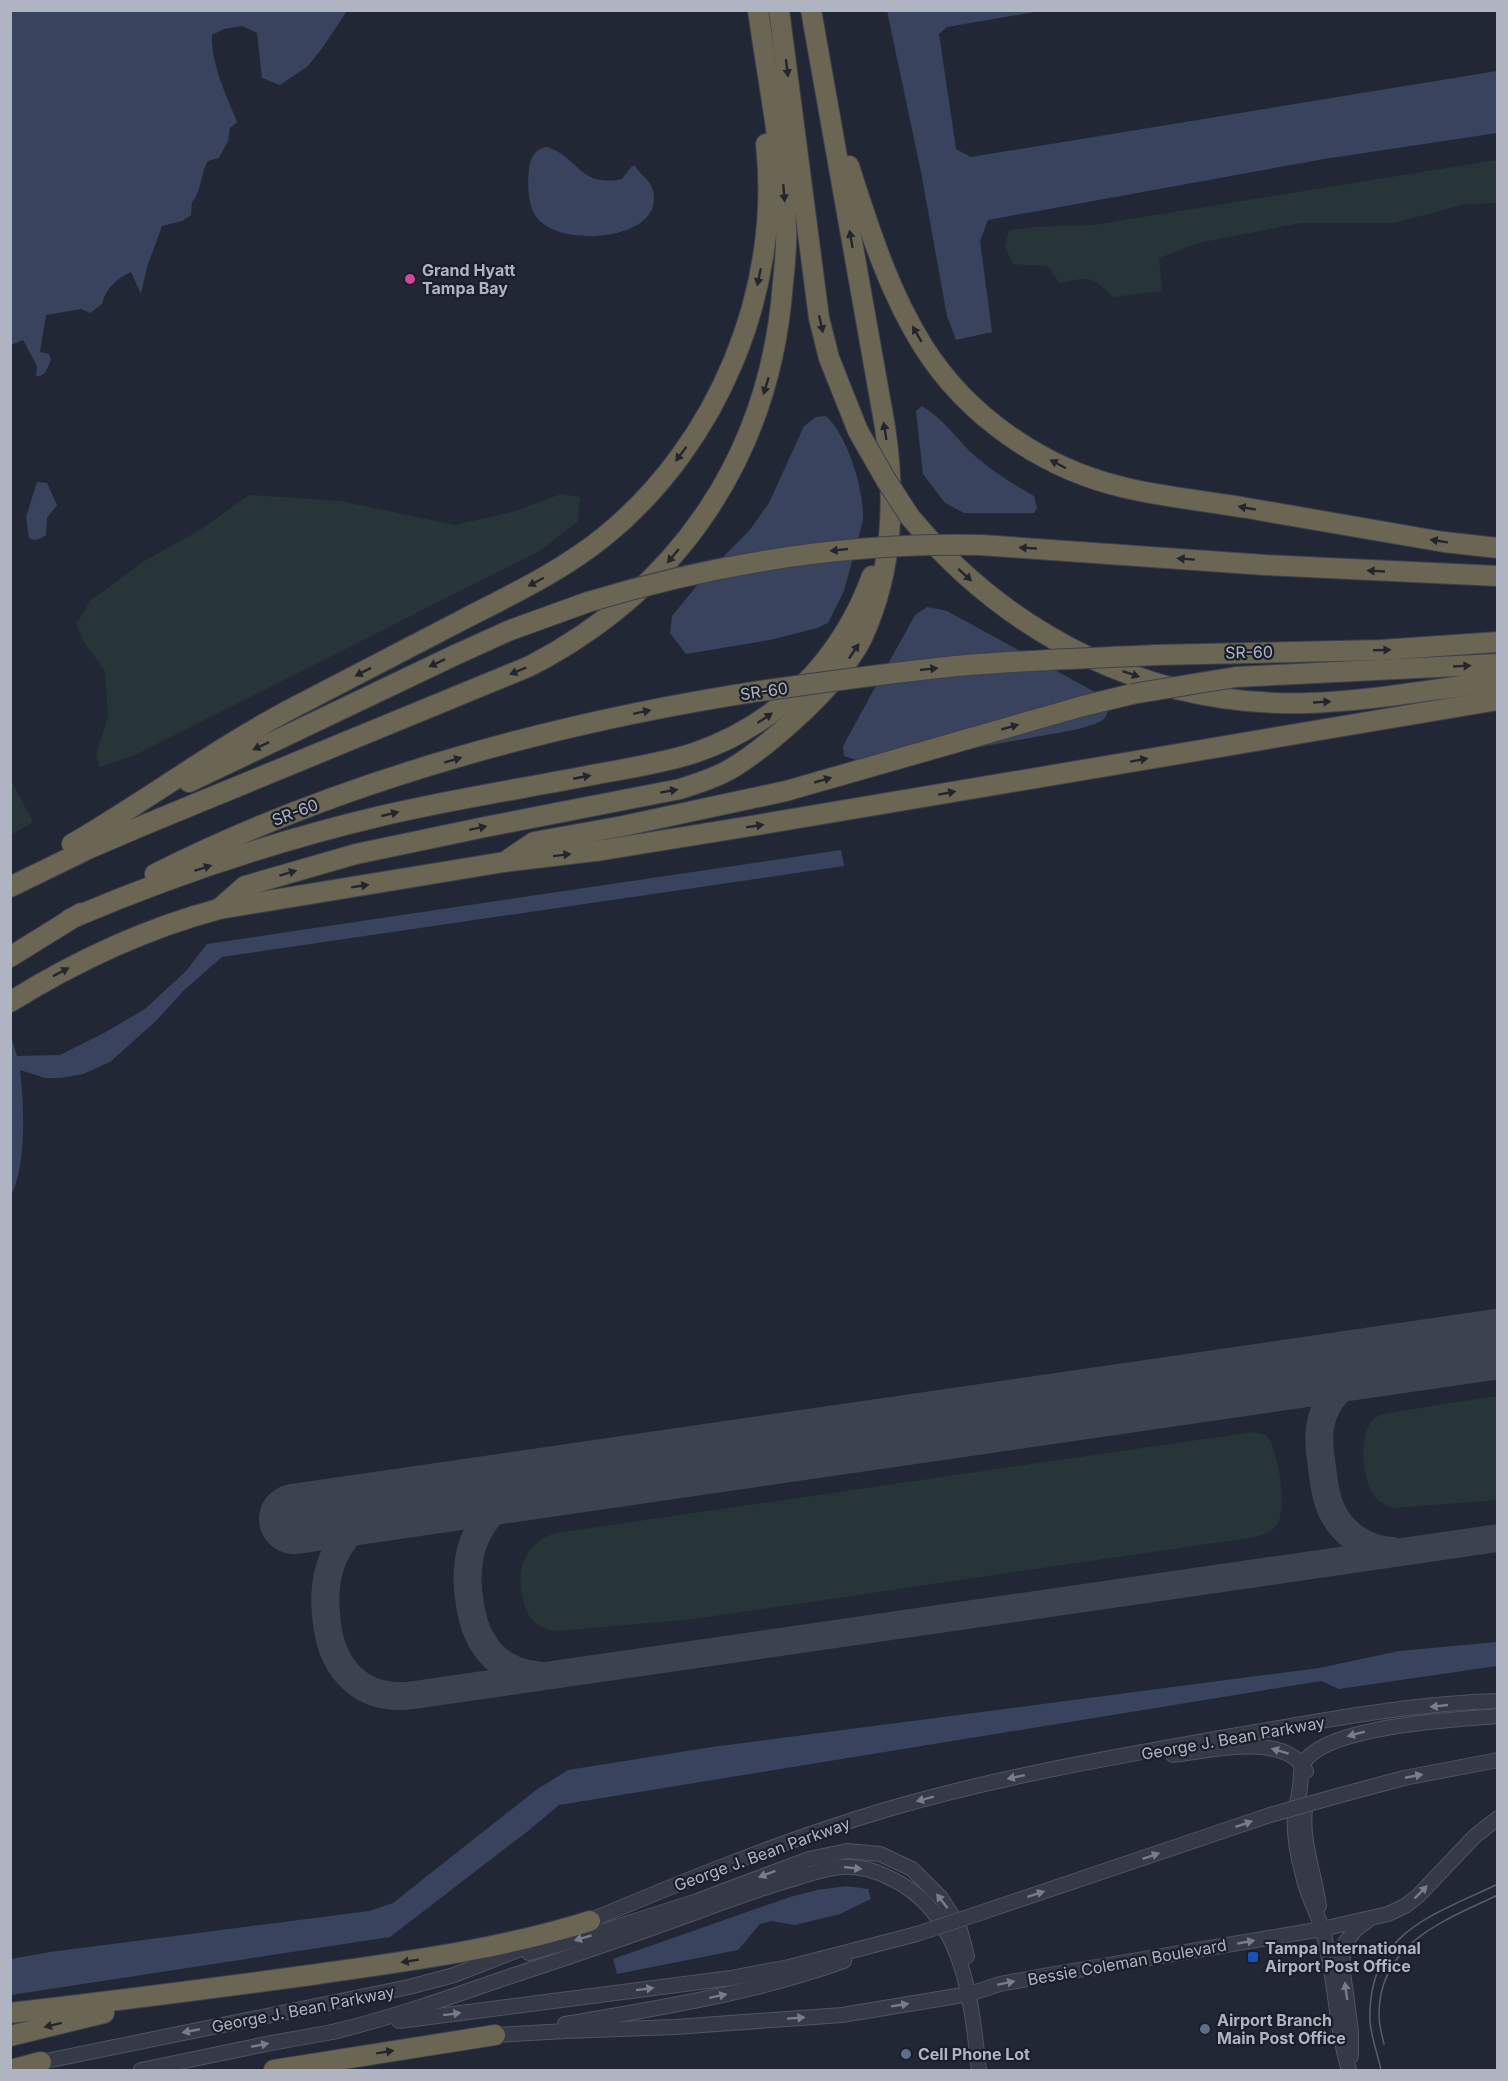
<svg xmlns="http://www.w3.org/2000/svg" width="1508" height="2081" font-family="Inter,sans-serif">
  <style>
    .green { fill: #273539 }
    .water { fill: #39435d }
    .lines { fill: none; stroke-linecap: round; stroke-linejoin: round }
    .taxiway { stroke: #3d4250; stroke-width: 28 }
    .runway { stroke: #3d4250; stroke-width: 70 }
    .minor-casing { stroke: #505460; stroke-width: 16 }
    .highway-casing { stroke: #3d414d; stroke-width: 22 }
    .minor { stroke: #353a46; stroke-width: 14 }
    .highway { stroke: #6b6553; stroke-width: 20 }
    .tram { stroke: #585d6c; stroke-width: 1.5 }
    .minor-bridge-casing { stroke: #505460; stroke-width: 16; stroke-linecap: butt }
    .highway-bridge-casing { stroke: #3d414d; stroke-width: 22; stroke-linecap: butt }
    .minor-bridge { stroke: #353a46; stroke-width: 14 }
    .highway-bridge { stroke: #6b6553; stroke-width: 20 }
    .oneway { fill: #23262e }
    .oneway2 { fill: #797d8a }
    .hotel-dot { fill: #d1479c; stroke: #1b1f2a; stroke-width: 2 }
    .transit-dot { fill: #1a4fb4; stroke: #1b1f2a; stroke-width: 2 }
    .service-dot { fill: #5c6f8a; stroke: #1b1f2a; stroke-width: 2 }
    .labels { text-anchor: middle; dominant-baseline: central; stroke-width: 4.5; stroke-linejoin: round; paint-order: stroke }
    .poi-label { font-size: 16px; font-weight: bold; fill: #b0b4c2; stroke: #1b1f2a; text-anchor: start }
    .street-label { font-size: 16px; fill: #b0b4c2; stroke: #1b1f2a }
  </style>
  <rect width="100%" height="100%" fill="#222735"/>
  <!-- green -->
  <g class="green">
    <path d="M1497,160V203L1466,204L1394,223H1301L1198,243L1159,258L1162,291L1113,297C1091,275 1089,277 1059,283L1048,266L1013,264L1005,247L1009,230L1036,227L1094,225Z"/>
    <polygon points="561,494 580,497 578,521 540,551 135,755 100,767 96,755 108,717 105,671 84,642 76,624 91,600 146,560 200,530 249,495 340,501 455,525 512,512"/>
    <polygon points="11,781 33,822 11,835 10,835"/>
    <path d="M1497,1396V1500L1393,1508C1386,1505 1378,1502 1374,1496C1362,1479 1358,1435 1373,1420C1379,1414 1386,1413 1394,1412Z"/>
    <path d="M1253,1432L1266,1435C1279,1449 1288,1511 1276,1526C1271,1532 1263,1534 1255,1537L693,1619L558,1631C534,1628 527,1618 522,1595C516,1567 527,1542 556,1533Z"/>
  </g>
  <!-- water -->
  <g class="water">
    <path d="M10,11H347L323,47L308,66L280,85L262,78L257,33L242,26L224,29L212,35C211,65 226,94 237,122L230,128L228,141L219,158L208,161C200,174 202,191 192,202L191,215L182,221L162,226L147,267L141,294L131,272C116,279 106,288 102,304L90,313L81,309L46,315L40,352L49,354L51,359C48,367 46,377 36,376L37,366L23,340L11,345Z"/>
    <polygon points="887,11 1040,11 947,27 939,34 956,149 971,157 1497,71 1497,133 1324,159 988,220 980,241 992,332 956,340 947,316 921,172"/>
    <path d="M547,147C577,156 580,188 622,179L632,166H635C642,177 654,182 654,197C657,240 563,248 538,219C528,208 527,185 529,170C530,159 534,149 547,147Z"/>
    <path d="M922,406C944,419 957,440 976,457C994,472 1014,485 1034,496L1037,508L1034,513H964L945,503L923,474L916,411Z"/>
    <path d="M826,416C847,435 863,487 863,515C863,524 859,534 857,542L716,564L749,531L769,503L804,426L816,417Z"/>
    <path d="M37,482L47,483L57,505L47,518L46,535C40,539 35,542 29,538L26,517Z"/>
    <polygon points="854,554 844,591 828,623 817,628 770,640 686,654 670,633 672,616 704,577"/>
    <path d="M927,607L947,611L1106,698C1114,722 1097,723 1079,729L876,766L844,756L843,746L915,615Z"/>
    <path d="M841,850L844,866L222,957L183,991L157,1020L110,1062L83,1074L61,1078H45L20,1070C24,1107 27,1162 11,1196V1036L17,1056L60,1055L104,1033L145,1009L186,971L207,944Z"/>
    <polygon points="1497,1642 1497,1666 1339,1689 1321,1681 559,1805 528,1831 390,1937 11,1995 11,1959 50,1952 369,1911 393,1903 536,1790 568,1770 712,1747 1319,1668 1399,1651"/>
    <polygon points="846,1886 868,1889 871,1899 840,1914 795,1925 771,1921 760,1924 738,1950 617,1974 613,1959 790,1897 817,1890"/>
  </g>
  <g class="lines">
    <!-- taxiway -->
    <g class="taxiway">
      <path d="M1388,1360C1366,1371 1339,1383 1327,1406C1316,1427 1319,1446 1322,1468C1324,1482 1325,1496 1331,1509C1341,1532 1365,1550 1392,1551"/>
      <path d="M390,1505C376,1509 366,1517 355,1527C327,1554 322,1587 327,1624C333,1672 364,1702 414,1695L1498,1538"/>
      <path d="M536,1675C496,1671 476,1643 470,1605C463,1565 470,1529 503,1502C533,1480 607,1474 645,1468"/>
    </g>
    <!-- runway -->
    <polyline class="runway" points="294,1519 1498,1344"/>
    <defs>
      <g id="minor">
        <path d="M1173,1755C1210,1751 1284,1731 1306,1771"/>
        <polyline points="1337,1796 1404,1778 1498,1760"/>
        <path d="M1305,1810C1301,1839 1315,1876 1319,1906"/>
        <polyline points="980,1913 1270,1815"/>
        <path d="M582,1924C681,1882 781,1841 885,1810C1000,1776 1120,1756 1238,1735C1322,1721 1413,1703 1498,1701"/>
        <polyline points="529,1953 582,1938 697,1901 809,1859 847,1851 880,1854 912,1869 941,1898 959,1926 967,1956"/>
        <polyline points="399,2021 731,1978 789,1967 917,1934"/>
        <path d="M565,2024C660,2008 754,1993 844,1961"/>
        <path d="M332,2032C391,2018 448,1998 505,1978C563,1959 620,1940 677,1919C716,1905 754,1890 793,1879C809,1874 826,1868 842,1867C858,1866 876,1871 890,1878C964,1912 971,2000 979,2070"/>
        <polyline points="495,2035 566,2031 675,2027 842,2015 969,1994 1000,1984 1043,1976 1322,1929 1388,1914 1405,1906 1418,1896 1475,1836 1498,1818"/>
        <polyline points="1351,2056 1351,2031 1342,1965 1345,1943 1355,1930 1367,1921"/>
        <polyline points="41,2062 409,1987 454,1975 539,1942"/>
        <polyline points="141,2070 266,2044 338,2031"/>
        <path d="M1349,2070C1335,2025 1336,1977 1323,1932C1318,1913 1307,1896 1303,1876C1298,1857 1293,1834 1295,1813C1296,1804 1299,1796 1300,1787C1301,1780 1300,1770 1303,1764C1324,1725 1456,1720 1498,1716"/>
      </g>
      <g id="highway">
        <polyline points="779,10 819,318 829,358 858,431"/>
        <path d="M849,166C869,228 888,290 923,346C967,416 1042,468 1122,487C1163,497 1205,501 1247,508C1312,519 1378,531 1444,542L1498,548"/>
        <path d="M910,517C1009,636 1151,708 1308,703C1371,701 1435,689 1498,681"/>
        <polyline points="981,545 1265,565 1498,576"/>
        <polyline points="1155,655 1381,650 1498,642"/>
        <polyline points="1236,677 1498,664"/>
        <polyline points="189,782 453,656 508,631 588,602"/>
        <path d="M72,844C146,801 214,750 289,710C349,679 409,648 468,617C515,593 563,570 605,536C718,444 782,290 766,144"/>
        <polyline points="509,859 534,842 623,826 786,791 1083,706 1132,694"/>
        <path d="M155,874C341,780 561,721 767,690"/>
        <path d="M10,887L88,849L144,825L530,666C682,587 771,452 783,282C785,264 787,245 786,227C783,155 768,82 758,10"/>
        <path d="M219,909L245,886L356,854L485,827L680,789C696,784 712,779 727,771C751,758 773,739 793,721C816,701 839,676 856,649C864,637 869,622 874,608C894,549 894,487 885,427L811,10"/>
        <path d="M70,919C171,876 275,841 381,816C449,800 519,789 587,776C623,769 660,764 694,753C778,725 842,659 872,576"/>
        <polyline points="10,957 81,913"/>
        <path d="M10,1002C76,961 144,929 219,909L504,862L603,850L757,825L1498,700"/>
        <path d="M10,2013C113,2001 215,1988 318,1974C409,1961 501,1949 590,1921"/>
        <polyline points="10,2036 104,2013"/>
        <polyline points="11,2070 41,2062"/>
        <polyline points="274,2070 495,2035"/>
      </g>
    </defs>
    <!-- minor casing -->
    <use href="#minor" class="minor-casing"/>
    <!-- highway casing -->
    <use href="#highway" class="highway-casing"/>
    <!-- minor -->
    <use href="#minor" class="minor"/>
    <!-- highway -->
    <use href="#highway" class="highway"/>
    <!-- tram -->
    <g class="tram">
      <path d="M1384,2044C1382,2035 1379,2025 1379,2016C1378,1944 1443,1921 1498,1895"/>
      <path d="M1381,2070C1378,2055 1371,2037 1370,2021C1367,1933 1431,1916 1498,1884"/>
    </g>
    <defs>
      <g id="minor-bridge">
        <polyline points="1270,1815 1337,1796"/>
        <polyline points="917,1934 980,1913"/>
      </g>
      <g id="highway-bridge">
        <polyline points="858,431 886,480 910,517"/>
        <path d="M588,602C717,563 847,542 981,545"/>
        <path d="M767,690C834,681 901,671 968,665C1030,660 1093,658 1155,655"/>
        <polyline points="1132,694 1236,677"/>
      </g>
    </defs>
    <!-- minor-bridge casing -->
    <use href="#minor-bridge" class="minor-bridge-casing"/>
    <!-- highway-bridge casing -->
    <use href="#highway-bridge" class="highway-bridge-casing"/>
    <!-- minor-bridge -->
    <use href="#minor-bridge" class="minor-bridge"/>
    <!-- highway-bridge -->
    <use href="#highway-bridge" class="highway-bridge"/>
  </g>
  <!-- one-way arrows -->
  <defs><path id="oneway-solid" d="M-6-.8H1V-3.2L6.5 0L1 3.2V.8H-6Z" transform="scale(1.5)"/></defs>
  <g class="oneway">
    <use href="#oneway-solid" transform="translate(787 68) rotate(83)"/>
    <use href="#oneway-solid" transform="translate(784 193) rotate(85)"/>
    <use href="#oneway-solid" transform="translate(851 239) rotate(-100)"/>
    <use href="#oneway-solid" transform="translate(759 277) rotate(102)"/>
    <use href="#oneway-solid" transform="translate(821 324) rotate(77)"/>
    <use href="#oneway-solid" transform="translate(917 334) rotate(-120)"/>
    <use href="#oneway-solid" transform="translate(766 386) rotate(107)"/>
    <use href="#oneway-solid" transform="translate(885 431) rotate(-99)"/>
    <use href="#oneway-solid" transform="translate(681 454) rotate(127)"/>
    <use href="#oneway-solid" transform="translate(1058 464) rotate(-152)"/>
    <use href="#oneway-solid" transform="translate(1247 508) rotate(-170)"/>
    <use href="#oneway-solid" transform="translate(1439 541) rotate(-171)"/>
    <use href="#oneway-solid" transform="translate(1028 548) rotate(-177)"/>
    <use href="#oneway-solid" transform="translate(839 550) rotate(174)"/>
    <use href="#oneway-solid" transform="translate(673 556) rotate(130)"/>
    <use href="#oneway-solid" transform="translate(1186 559) rotate(-176)"/>
    <use href="#oneway-solid" transform="translate(1376 571) rotate(-177)"/>
    <use href="#oneway-solid" transform="translate(965 575) rotate(42)"/>
    <use href="#oneway-solid" transform="translate(536 582) rotate(152)"/>
    <use href="#oneway-solid" transform="translate(1382 650) rotate(-2)"/>
    <use href="#oneway-solid" transform="translate(854 651) rotate(-56)"/>
    <use href="#oneway-solid" transform="translate(437 663) rotate(155)"/>
    <use href="#oneway-solid" transform="translate(1462 666) rotate(-3)"/>
    <use href="#oneway-solid" transform="translate(929 669) rotate(-6)"/>
    <use href="#oneway-solid" transform="translate(518 671) rotate(157)"/>
    <use href="#oneway-solid" transform="translate(363 672) rotate(153)"/>
    <use href="#oneway-solid" transform="translate(1131 674) rotate(18)"/>
    <use href="#oneway-solid" transform="translate(1322 702) rotate(-3)"/>
    <use href="#oneway-solid" transform="translate(642 712) rotate(-12)"/>
    <use href="#oneway-solid" transform="translate(765 718) rotate(-34)"/>
    <use href="#oneway-solid" transform="translate(1010 727) rotate(-16)"/>
    <use href="#oneway-solid" transform="translate(261 746) rotate(155)"/>
    <use href="#oneway-solid" transform="translate(453 760) rotate(-16)"/>
    <use href="#oneway-solid" transform="translate(1139 760) rotate(-10)"/>
    <use href="#oneway-solid" transform="translate(582 777) rotate(-11)"/>
    <use href="#oneway-solid" transform="translate(823 780) rotate(-16)"/>
    <use href="#oneway-solid" transform="translate(669 791) rotate(-10)"/>
    <use href="#oneway-solid" transform="translate(947 793) rotate(-10)"/>
    <use href="#oneway-solid" transform="translate(390 814) rotate(-13)"/>
    <use href="#oneway-solid" transform="translate(755 826) rotate(-9)"/>
    <use href="#oneway-solid" transform="translate(478 828) rotate(-12)"/>
    <use href="#oneway-solid" transform="translate(562 855) rotate(-7)"/>
    <use href="#oneway-solid" transform="translate(203 868) rotate(-18)"/>
    <use href="#oneway-solid" transform="translate(288 873) rotate(-17)"/>
    <use href="#oneway-solid" transform="translate(360 886) rotate(-9)"/>
    <use href="#oneway-solid" transform="translate(61 972) rotate(-27)"/>
    <use href="#oneway-solid" transform="translate(410 1961) rotate(171)"/>
    <use href="#oneway-solid" transform="translate(53 2025) rotate(166)"/>
    <use href="#oneway-solid" transform="translate(385 2052) rotate(-9)"/>
  </g>
  <g class="oneway2">
    <use href="#oneway-solid" transform="translate(1439 1706) rotate(174)"/>
    <use href="#oneway-solid" transform="translate(1356 1734) rotate(165)"/>
    <use href="#oneway-solid" transform="translate(1280 1751) rotate(-163)"/>
    <use href="#oneway-solid" transform="translate(1414 1776) rotate(-11)"/>
    <use href="#oneway-solid" transform="translate(1016 1777) rotate(168)"/>
    <use href="#oneway-solid" transform="translate(925 1799) rotate(165)"/>
    <use href="#oneway-solid" transform="translate(1244 1824) rotate(-19)"/>
    <use href="#oneway-solid" transform="translate(1151 1856) rotate(-19)"/>
    <use href="#oneway-solid" transform="translate(853 1868) rotate(6)"/>
    <use href="#oneway-solid" transform="translate(767 1874) rotate(159)"/>
    <use href="#oneway-solid" transform="translate(1421 1892) rotate(-45)"/>
    <use href="#oneway-solid" transform="translate(1036 1894) rotate(-18)"/>
    <use href="#oneway-solid" transform="translate(942 1901) rotate(-128)"/>
    <use href="#oneway-solid" transform="translate(583 1938) rotate(163)"/>
    <use href="#oneway-solid" transform="translate(1246 1942) rotate(-10)"/>
    <use href="#oneway-solid" transform="translate(1006 1983) rotate(-12)"/>
    <use href="#oneway-solid" transform="translate(645 1989) rotate(-7)"/>
    <use href="#oneway-solid" transform="translate(1346 1991) rotate(-98)"/>
    <use href="#oneway-solid" transform="translate(718 1996) rotate(-12)"/>
    <use href="#oneway-solid" transform="translate(900 2005) rotate(-9)"/>
    <use href="#oneway-solid" transform="translate(452 2014) rotate(-7)"/>
    <use href="#oneway-solid" transform="translate(796 2018) rotate(-4)"/>
    <use href="#oneway-solid" transform="translate(191 2031) rotate(169)"/>
    <use href="#oneway-solid" transform="translate(260 2045) rotate(-11)"/>
  </g>
  <!-- markers -->
  <circle class="hotel-dot" cx="410" cy="279" r="6"/>
  <rect class="transit-dot" x="1247" y="1951" width="12" height="12" rx="3"/>
  <g class="service-dot">
    <circle cx="1205" cy="2029" r="6"/>
    <circle cx="906" cy="2054" r="6"/>
  </g>
  <g class="labels">
    <!-- poi labels -->
    <g class="poi-label">
      <text x="422" y="270">Grand Hyatt<tspan x="422" dy="18">Tampa Bay</tspan></text>
      <text x="1265" y="1948">Tampa International<tspan x="1265" dy="18">Airport Post Office</tspan></text>
      <text x="1217" y="2020">Airport Branch<tspan x="1217" dy="18">Main Post Office</tspan></text>
      <text x="918" y="2054">Cell Phone Lot</text>
    </g>
    <!-- street labels -->
    <g class="street-label">
      <text transform="translate(1249 652) rotate(-1)">SR-60</text>
      <text transform="translate(764 691) rotate(-8)">SR-60</text>
      <text transform="translate(295 812) rotate(-21)">SR-60</text>
      <text transform="translate(1233 1738) rotate(-10)">George J. Bean Parkway</text>
      <text transform="translate(762 1854) rotate(-20)">George J. Bean Parkway</text>
      <text transform="translate(1127 1962) rotate(-10)">Bessie Coleman Boulevard</text>
      <text transform="translate(303 2009) rotate(-11)">George J. Bean Parkway</text>
    </g>
  </g>
  <!-- border -->
  <rect width="1508" height="2081" fill="none" stroke="#b0b4c2" stroke-width="24"/>
</svg>
